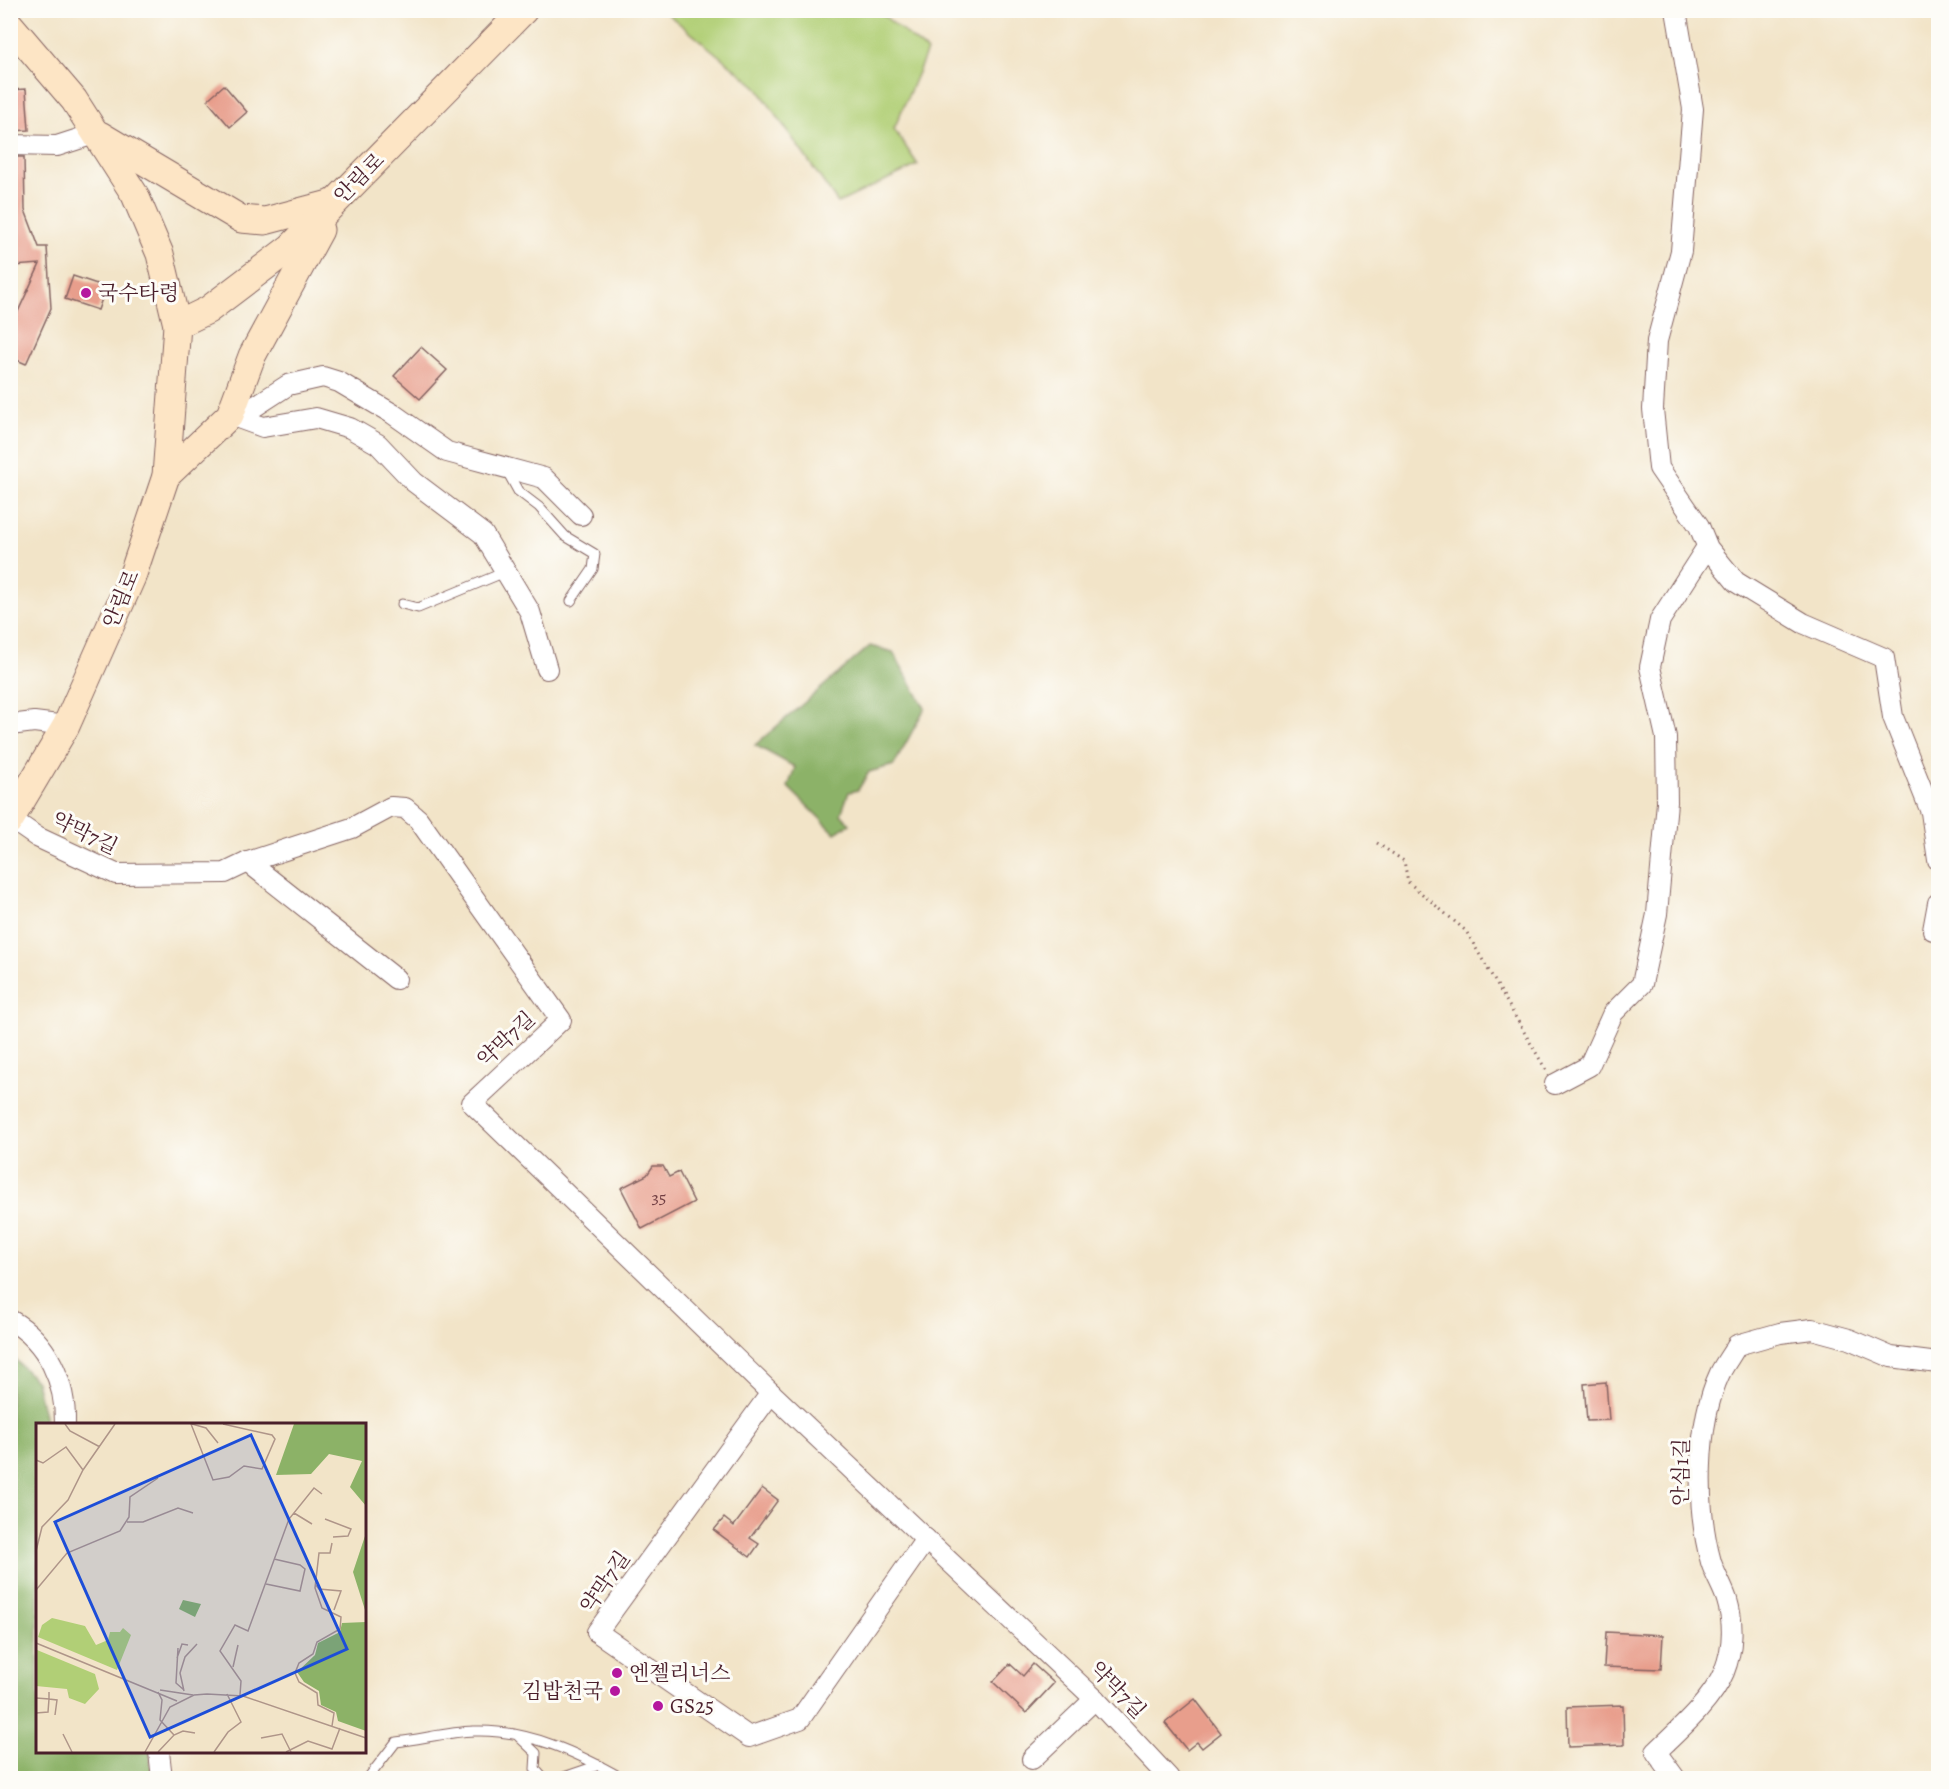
<svg xmlns="http://www.w3.org/2000/svg" width="1949" height="1789" font-family="Alegreya,'Noto Serif KR',serif">
  <style>
    .green { fill: #b1cf76; stroke: #7e7750; stroke-width: 1.5 }
    .forest { fill: #8cb267; stroke: #6b6849; stroke-width: 1.5 }
    .building { fill: #e89e8c }
    .lines { fill: none; stroke-linecap: round; stroke-linejoin: round }
    .lane-casing { stroke: #856462; stroke-width: 11 }
    .street-casing { stroke: #856462; stroke-width: 22 }
    .secondary-casing { stroke: #856462; stroke-width: 29 }
    .path { stroke: #856462; stroke-width: 3; stroke-dasharray: 1.5 4.5; stroke-linecap: butt }
    .lane { stroke: #fff; stroke-width: 9 }
    .street { stroke: #fff; stroke-width: 20 }
    .secondary { stroke: #fde5c5; stroke-width: 27 }
    .poi-dot { fill: #b5179e; stroke: #fdfcf7; stroke-width: 2 }
    .labels { text-anchor: middle; dominant-baseline: central; stroke-width: 6; stroke-linejoin: round; paint-order: stroke }
    .number-label { font-size: 18px; fill: #723f43 }
    .street-label { font-size: 21px; fill: #4a1f2b; stroke: #fdfcf7 }
    .poi-label { font-size: 21px; fill: #4a1f2b; stroke: #fdfcf7; text-anchor: start }
    .inset-road { fill: none; stroke: #af9589; stroke-width: 1.5 }
    .view { fill: #1d4ed8; fill-opacity: 0.15; stroke: #1d4ed8; stroke-width: 3 }
    .inset-edge { fill: none; stroke: #4a1f2b; stroke-width: 3 }
  </style>
  <rect width="100%" height="100%" fill="#fdfcf7"/>
  <filter id="ink" filterUnits="userSpaceOnUse"><feTurbulence type="fractalNoise" baseFrequency=".0167" numOctaves="2"/><feDisplacementMap in="SourceGraphic" scale="12" xChannelSelector="R" yChannelSelector="G"/><feConvolveMatrix kernelMatrix="1 2 1 2 8 2 1 2 1" color-interpolation-filters="sRGB"/></filter>
  <filter id="wash" filterUnits="userSpaceOnUse"><feTurbulence type="fractalNoise" baseFrequency=".008" numOctaves="4" result="noise"/><feDisplacementMap in="SourceGraphic" scale="24" xChannelSelector="R" yChannelSelector="G"/><feGaussianBlur stdDeviation="1.35" result="paint"/><feColorMatrix in="noise" values="0 0 0 0 0 0 0 0 0 0 0 0 0 0 0 0 0 1.4 0 .05"/><feComposite in="paint" operator="in"/></filter>
  <g filter="url(#wash)">
    <rect width="100%" height="100%" fill="#f2e4c8"/>
    <!-- green -->
    <polygon class="green" points="664,11 878,11 927,51 894,129 918,165 838,203 756,86"/>
    <!-- forest -->
    <g class="forest">
      <polygon points="870,646 893,652 925,708 894,765 869,772 858,790 849,792 841,814 850,824 835,833 788,787 795,767 755,745"/>
      <polygon points="10,1354 36,1381 46,1424 38,1424 38,1752 150,1752 152,1778 11,1778"/>
    </g>
    <g id="blocks">
      <!-- building -->
      <g class="building">
        <polygon points="224,85 247,112 230,127 207,100"/>
        <polygon points="26,89 29,130 10,131 10,90"/>
        <polygon points="10,157 24,157 25,210 39,247 47,247 51,308 26,364 10,357 10,329 40,264 14,266 13,241 10,242"/>
        <polygon points="73,276 106,287 98,310 65,299"/>
        <polygon points="421,347 447,370 420,399 394,376"/>
        <polygon points="653,1166 663,1166 669,1177 679,1172 694,1202 642,1229 621,1188 647,1175"/>
        <polygon points="1606,1382 1609,1420 1587,1421 1584,1384"/>
        <polygon points="762,1488 778,1500 750,1538 759,1544 750,1557 714,1530 724,1518 734,1526"/>
        <polygon points="1606,1632 1663,1635 1661,1669 1604,1667"/>
        <polygon points="1010,1664 1023,1676 1033,1664 1054,1683 1026,1713 993,1682"/>
        <polygon points="1195,1699 1221,1733 1202,1748 1197,1742 1187,1750 1165,1723"/>
        <polygon points="1623,1705 1624,1745 1568,1747 1567,1707"/>
      </g>
    </g>
  </g>
  <g filter="url(#ink)">
    <use href="#blocks" fill-opacity="0" stroke="#856462" stroke-width="1.5"/>
    <g class="lines">
      <defs>
        <g id="lane">
          <polyline points="507,471 518,491 539,507 565,536 595,554 593,569 571,601"/>
          <polyline points="402,604 418,608 505,572"/>
          <polyline points="519,1737 536,1753 535,1769 543,1778"/>
          <path d="M368,1778L396,1742C422,1739 448,1732 474,1731C527,1729 578,1753 622,1778"/>
          <polyline points="561,1778 599,1765"/>
        </g>
        <g id="street">
          <polyline points="1676,10 1693,109 1681,251 1657,341 1653,409 1659,468 1699,526 1708,548 1736,582 1803,623 1884,658 1893,717 1931,812 1938,860"/>
          <polyline points="10,145 57,146 97,133"/>
          <polyline points="230,415 263,427 316,418 350,428 378,444 414,482 483,534 530,612 547,669"/>
          <polyline points="237,418 288,385 323,377 339,382 393,414 447,452 544,478 581,515"/>
          <polyline points="10,725 34,722 66,726"/>
          <polyline points="11,819 37,837 116,874 225,873 248,862 352,828 391,807 405,808 418,819 561,1020 472,1103 771,1393 1095,1699 1169,1778"/>
          <polyline points="248,862 396,979"/>
          <polyline points="1933,930 1938,903"/>
          <polyline points="1555,1084 1589,1066 1613,1013 1642,984 1657,914 1667,802 1666,737 1650,667 1660,620 1707,547"/>
          <path d="M10,1320C48,1341 66,1383 65,1424"/>
          <polyline points="771,1393 597,1632 749,1737 800,1719 926,1539"/>
          <polyline points="159,1752 162,1778"/>
          <polyline points="1032,1759 1095,1699"/>
          <path d="M1675,1778L1656,1752C1679,1730 1712,1701 1724,1672C1733,1649 1734,1623 1727,1600C1723,1587 1715,1575 1711,1562C1696,1508 1696,1424 1720,1373C1725,1363 1732,1354 1737,1345L1780,1333L1812,1329L1849,1339L1891,1357L1938,1363"/>
        </g>
        <g id="secondary">
          <polyline points="10,25 74,100 135,195 160,254 177,325 166,476 132,577 66,726 10,820"/>
          <polyline points="100,135 241,219 265,221 333,203"/>
          <polyline points="177,325 208,310 291,247 524,10"/>
          <polyline points="166,476 230,415 252,356 320,230"/>
        </g>
      </defs>
      <!-- lane casing -->
      <use href="#lane" class="lane-casing"/>
      <!-- street casing -->
      <use href="#street" class="street-casing"/>
      <!-- secondary casing -->
      <use href="#secondary" class="secondary-casing"/>
      <!-- path -->
      <polyline class="path" points="1377,843 1404,861 1408,882 1466,931 1546,1070"/>
      <!-- lane -->
      <use href="#lane" class="lane"/>
      <!-- street -->
      <use href="#street" class="street"/>
      <!-- secondary -->
      <use href="#secondary" class="secondary"/>
    </g>
  </g>
  <!-- markers -->
  <g class="poi-dot">
    <circle cx="86" cy="293" r="6"/>
    <circle cx="617" cy="1673" r="6"/>
    <circle cx="615" cy="1691" r="6"/>
    <circle cx="658" cy="1706" r="6"/>
  </g>
  <g class="labels">
    <!-- number labels -->
    <g class="number-label">
      <text x="659" y="1197">35</text>
    </g>
    <!-- street labels -->
    <g class="street-label">
      <text transform="translate(359 178) rotate(-45)">안림로</text>
      <text transform="translate(121 599) rotate(-67)">안림로</text>
      <text transform="translate(85 833) rotate(26)">약막7길</text>
      <text transform="translate(506 1039) rotate(-43)">약막7길</text>
      <text transform="translate(1681 1472) rotate(-89)">안심1길</text>
      <text transform="translate(605 1582) rotate(-55)">약막7길</text>
      <text transform="translate(1118 1690) rotate(46)">약막7길</text>
    </g>
    <!-- poi labels -->
    <g class="poi-label">
      <text x="98" y="293">국수타령</text>
      <text x="629" y="1673">엔젤리너스</text>
      <text x="603" y="1691" text-anchor="end">김밥천국</text>
      <text x="670" y="1706">GS25</text>
    </g>
  </g>
  <!-- overview -->
  <g transform="translate(36 1423)">
    <rect width="330" height="330" fill="#f2e4c8"/>
    <path d="M16,195L49,203L60,222L72,217L74,209H84L87,205L95,212L81,247L2,214L6,202ZM1,227L59,251L63,266L49,281L33,275L31,266L0,263Z" fill="#b1cf76"/>
    <path d="M258,1H330V83L314,64L326,38L293,31L275,51L240,52ZM330,110V190L317,149ZM147,177L165,181L159,194L143,186ZM330,199V308L302,298L300,289L285,282L283,268L268,259L261,249L279,232L282,220L304,209L306,200Z" fill="#8cb267"/>
    <path class="inset-road" d="M29,1L34,8L64,24M155,1L177,57L193,54L208,43L226,46L239,16L236,12L187,1M156,1L170,5L182,20M0,37L7,40L30,24L47,47M258,90L276,101M289,96L315,106L312,113L297,114M91,99H107L142,85L157,90M296,120L294,130H283L279,165L286,185L305,194L304,206L281,219L277,231L263,240L259,250L263,259L281,270L282,282L298,290L296,303M0,128L6,104L32,77L47,47L79,1M230,161L264,168L269,146L264,142L238,136M279,161L283,166L305,168L298,187M0,167L31,130L84,108L93,94L94,74L122,55M0,220L141,278M142,225L140,260L148,267M141,235L146,221L152,222M197,244L202,222M124,267L157,272M148,268L144,250L149,234L161,221M13,269V276L21,277L19,292M122,269L126,277L124,297L138,312M204,272L205,258L184,228L199,202L212,208L253,96L278,65L286,71M0,275L13,276L12,289L0,290M27,311L36,329M225,315L246,311L255,329M109,329L134,284L158,272L171,271L207,273L330,315M122,329L138,312L147,308L159,310M178,329L192,309L205,299L191,271M250,329L272,318L296,326L304,305"/>
    <path class="view" d="M215,12L311,226L114,314L19,99Z"/>
    <rect width="330" height="330" class="inset-edge"/>
  </g>
  <!-- margin -->
  <rect width="1949" height="1789" fill="none" stroke="#fdfcf7" stroke-width="36"/>
</svg>
